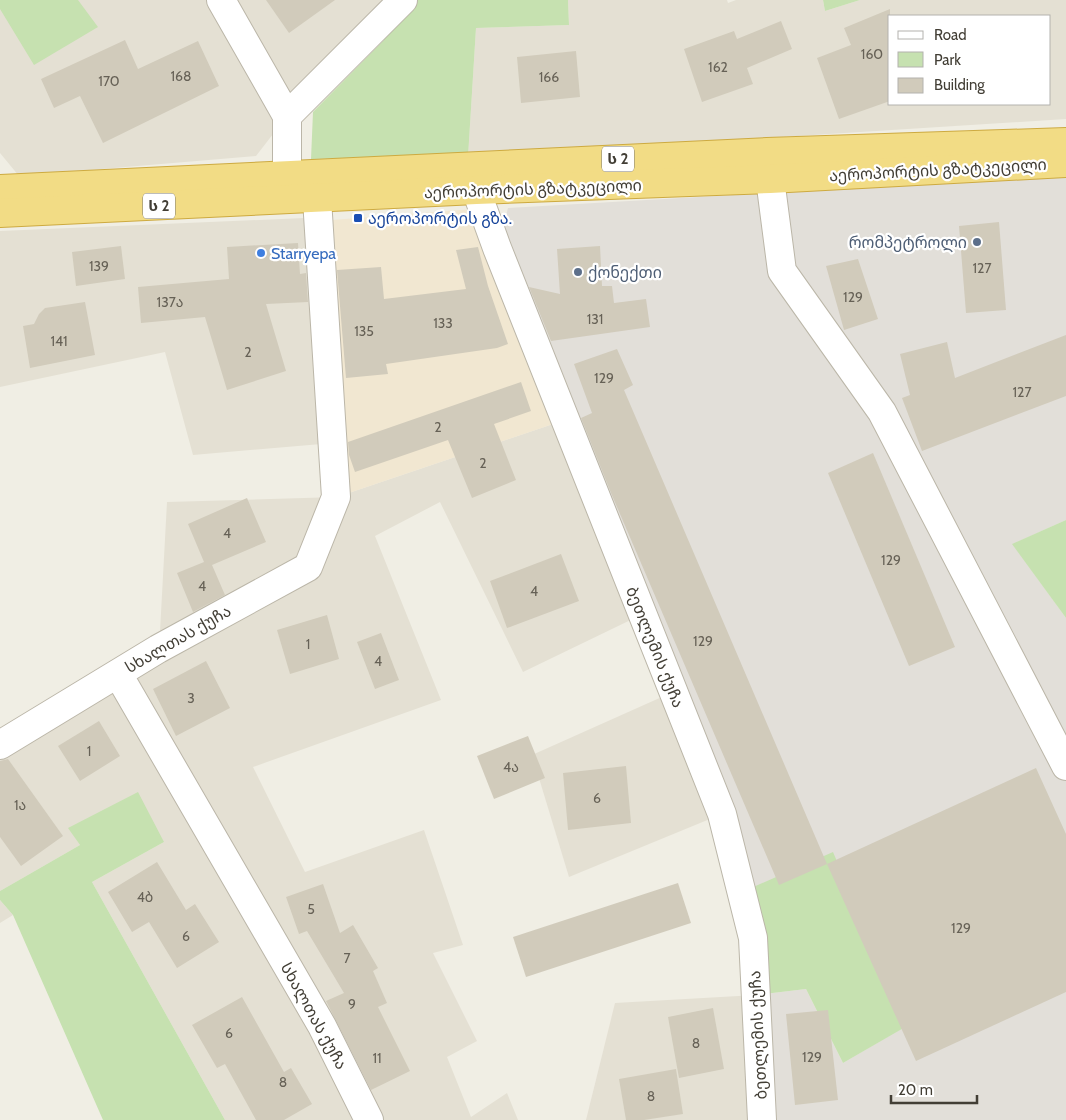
<svg xmlns="http://www.w3.org/2000/svg" width="1066" height="1120" font-family="Cabin,'Noto Sans Georgian',sans-serif">
  <style>
    .residential { fill: #e4e0d3; fill-rule: evenodd }
    .commercial { fill: #f1e7d1 }
    .industrial { fill: #e2dfd9 }
    .green { fill: #c6e1b0 }
    .building { fill: #d1cbbb }
    .lines { fill: none; stroke-linecap: round; stroke-linejoin: round }
    .minor-casing { stroke: #bbb6a8; stroke-width: 30 }
    .tertiary-casing { stroke: #bbb6a8; stroke-width: 30 }
    .trunk-casing { stroke: #cdaa41; stroke-width: 30 }
    .minor { stroke: #fff; stroke-width: 28 }
    .tertiary { stroke: #fff; stroke-width: 28 }
    .trunk { stroke: #f2dc85; stroke-width: 28 }
    .transit-dot { fill: #1a4fb4; stroke: #fff; stroke-width: 2 }
    .service-dot { fill: #5c6f8a; stroke: #fff; stroke-width: 2 }
    .shop-dot { fill: #3f7fe0; stroke: #fff; stroke-width: 2 }
    .labels { text-anchor: middle; dominant-baseline: central; stroke-width: 4.5; stroke-linejoin: round; paint-order: stroke }
    .number-label { font-size: 14px; fill: #666156 }
    .shield { fill: #fff; stroke: #7b7872; stroke-width: 1 }
    .shield-label { font-size: 15px; font-weight: bold; fill: #423e35 }
    .street-label { font-size: 16px; fill: #423e35; stroke: #fff }
    .transit-label { font-size: 16px; fill: #164399; stroke: #fff; text-anchor: start }
    .service-label { font-size: 16px; fill: #4e5e75; stroke: #fff; text-anchor: end }
    .shop-label { font-size: 16px; fill: #366cbe; stroke: #fff; text-anchor: start }
  </style>
  <rect width="100%" height="100%" fill="#f0eee4"/>
  <!-- residential -->
  <g class="residential">
    <polygon points="0,0 403,0 287,116 256,156 19,176 0,153"/>
    <path d="M568,0H727L728,3L736,0H823L825,11L860,0H1066V119L468,157L476,28L569,25ZM890,16H1050V104H890Z"/>
    <polygon points="304,218 333,443 193,455 165,352 0,387 0,231"/>
    <polygon points="565,420 643,614 523,672 440,502 375,536 441,700 253,767 305,872 424,830 463,945 433,953 477,1041 447,1057 471,1117 507,1093 518,1120 225,1120 92,882 164,842 69,828 80,845 0,891 0,745 159,650 167,502 337,497"/>
    <polygon points="673,692 722,814 569,877 532,755"/>
    <polygon points="0,900 13,915 0,923"/>
    <polygon points="756,995 762,1120 586,1120 615,1003"/>
  </g>
  <!-- commercial -->
  <polygon class="commercial" points="474,209 565,420 337,497 332,220"/>
  <!-- industrial -->
  <polygon class="industrial" points="1066,176 1066,520 1013,544 1066,618 1066,1120 762,1120 756,995 806,989 843,1063 906,1026 742,892 497,248 508,208"/>
  <!-- green -->
  <g class="green">
    <polygon points="0,0 78,0 98,27 34,65 0,9"/>
    <polygon points="403,0 568,0 569,25 476,28 468,157 311,159 313,112 384,40 378,25"/>
    <polygon points="823,0 860,0 825,11"/>
    <polygon points="1066,520 1066,618 1012,544"/>
    <polygon points="138,792 164,842 92,882 225,1120 103,1120 13,915 0,900 0,891 80,845 68,828"/>
    <polygon points="833,852 907,1026 843,1063 806,989 756,995 742,892"/>
  </g>
  <!-- building -->
  <g class="building">
    <polygon points="266,0 335,0 289,33"/>
    <polygon points="890,9 890,101 839,119 817,58 851,45 844,28"/>
    <polygon points="781,21 792,49 747,68 753,84 702,102 684,49 734,31 737,39"/>
    <polygon points="125,40 138,69 198,41 219,86 103,143 80,96 54,108 41,79"/>
    <polygon points="576,51 580,97 521,103 517,57"/>
    <polygon points="999,222 1006,310 966,313 959,226"/>
    <polygon points="298,243 300,274 306,273 308,302 266,304 286,371 227,390 205,317 141,323 138,287 229,279 227,247"/>
    <polygon points="121,246 125,279 76,286 72,252"/>
    <polygon points="600,246 602,286 612,286 614,303 646,299 650,327 551,341 529,287 560,294 557,249"/>
    <polygon points="478,247 488,286 508,344 497,348 386,364 388,374 346,378 337,270 381,267 384,299 466,289 456,250"/>
    <polygon points="858,259 878,319 844,330 826,266"/>
    <polygon points="85,302 95,355 30,368 23,326 34,324 39,314 45,308"/>
    <polygon points="1066,335 1066,396 922,451 902,398 910,395 900,354 947,342 955,378"/>
    <polygon points="617,349 633,385 624,390 827,864 779,885 611,493 581,418 592,413 574,364"/>
    <polygon points="521,382 531,411 494,424 516,480 472,498 448,440 355,472 349,455 348,442"/>
    <polygon points="873,453 955,647 909,666 828,473"/>
    <polygon points="247,498 266,542 212,565 225,595 193,612 177,573 204,562 188,524"/>
    <polygon points="561,554 579,601 507,628 490,581"/>
    <polygon points="327,615 339,659 290,674 277,630"/>
    <polygon points="381,633 399,680 375,689 357,642"/>
    <polygon points="206,661 230,708 176,736 153,689"/>
    <polygon points="99,721 120,756 80,781 58,746"/>
    <polygon points="528,736 545,778 494,799 477,756"/>
    <polygon points="8,759 63,836 21,866 0,837 0,761"/>
    <polygon points="626,766 631,823 568,830 563,773"/>
    <polygon points="1036,768 1066,834 1066,992 916,1061 827,864"/>
    <polygon points="157,862 186,910 195,904 219,942 177,968 149,922 132,932 108,892"/>
    <polygon points="678,883 691,923 526,977 513,937"/>
    <polygon points="323,884 340,933 353,925 378,968 373,971 387,1003 378,1007 410,1071 371,1090 326,1001 344,993 307,931 299,934 286,897"/>
    <polygon points="242,997 284,1072 291,1068 312,1104 284,1120 256,1120 225,1064 217,1068 192,1025"/>
    <polygon points="713,1008 724,1069 679,1078 668,1017"/>
    <polygon points="828,1010 838,1100 795,1105 786,1014"/>
    <polygon points="676,1069 683,1114 644,1120 626,1120 619,1079"/>
  </g>
  <g class="lines">
    <defs>
      <g id="minor">
        <polyline points="221,0 287,116 287,176"/>
        <polyline points="287,116 403,0"/>
        <polyline points="770,179 782,271 882,412 1066,766"/>
        <polyline points="118,674 322,1026 369,1120"/>
        <polyline points="0,745 158,649 308,567 336,497 317,199"/>
      </g>
      <polyline id="tertiary" points="476,190 497,248 722,814 753,938 762,1120"/>
      <g id="trunk">
        <polyline points="0,189 767,152 1066,142"/>
        <polyline points="0,213 476,190 770,179 1066,163"/>
      </g>
    </defs>
    <!-- minor casing -->
    <use href="#minor" class="minor-casing"/>
    <!-- tertiary casing -->
    <use href="#tertiary" class="tertiary-casing"/>
    <!-- trunk casing -->
    <use href="#trunk" class="trunk-casing"/>
    <!-- minor -->
    <use href="#minor" class="minor"/>
    <!-- tertiary -->
    <use href="#tertiary" class="tertiary"/>
    <!-- trunk -->
    <use href="#trunk" class="trunk"/>
  </g>
  <!-- markers -->
  <rect class="transit-dot" x="353" y="213" width="10" height="10" rx="2.5"/>
  <g class="service-dot">
    <circle cx="977" cy="242" r="5"/>
    <circle cx="578" cy="272" r="5"/>
  </g>
  <circle class="shop-dot" cx="261" cy="253" r="5"/>
  <g class="labels">
    <!-- number labels -->
    <g class="number-label">
      <text x="872" y="54">160</text>
      <text x="718" y="67">162</text>
      <text x="181" y="76">168</text>
      <text x="549" y="77">166</text>
      <text x="109" y="81">170</text>
      <text x="99" y="266">139</text>
      <text x="982" y="268">127</text>
      <text x="853" y="297">129</text>
      <text x="170" y="302">137ა</text>
      <text x="595" y="319">131</text>
      <text x="443" y="323">133</text>
      <text x="364" y="331">135</text>
      <text x="59" y="341">141</text>
      <text x="248" y="352">2</text>
      <text x="604" y="378">129</text>
      <text x="1022" y="392">127</text>
      <text x="438" y="427">2</text>
      <text x="483" y="463">2</text>
      <text x="227" y="533">4</text>
      <text x="891" y="560">129</text>
      <text x="202" y="586">4</text>
      <text x="534" y="591">4</text>
      <text x="703" y="641">129</text>
      <text x="308" y="644">1</text>
      <text x="378" y="661">4</text>
      <text x="191" y="698">3</text>
      <text x="89" y="751">1</text>
      <text x="511" y="767">4ა</text>
      <text x="597" y="798">6</text>
      <text x="20" y="805">1ა</text>
      <text x="145" y="897">4ბ</text>
      <text x="311" y="909">5</text>
      <text x="961" y="928">129</text>
      <text x="186" y="936">6</text>
      <text x="347" y="958">7</text>
      <text x="352" y="1004">9</text>
      <text x="229" y="1033">6</text>
      <text x="696" y="1043">8</text>
      <text x="812" y="1057">129</text>
      <text x="377" y="1058">11</text>
      <text x="283" y="1082">8</text>
      <text x="651" y="1096">8</text>
    </g>
    <!-- shield labels -->
    <g class="shield">
      <rect x="602" y="146.5" width="32" height="25" rx="4"/>
      <rect x="143" y="193.5" width="32" height="25" rx="4"/>
    </g>
    <g class="shield-label">
      <text x="618" y="159">ს 2</text>
      <text x="159" y="206">ს 2</text>
    </g>
    <!-- street labels -->
    <g class="street-label">
      <text transform="translate(938 170) rotate(-3)">აეროპორტის გზატკეცილი</text>
      <text transform="translate(533 189) rotate(-2)">აეროპორტის გზატკეცილი</text>
      <text transform="translate(178 639) rotate(-30)">სხალთას ქუჩა</text>
      <text transform="translate(655 647) rotate(68)">ბეთლემის ქუჩა</text>
      <text transform="translate(314 1016) rotate(61)">სხალთას ქუჩა</text>
      <text transform="translate(758 1035) rotate(-93)">ბეთლემის ქუჩა</text>
    </g>
    <!-- transit labels -->
    <g class="transit-label">
      <text x="368" y="218">აეროპორტის გზა.</text>
    </g>
    <!-- service labels -->
    <g class="service-label">
      <text x="967" y="242">რომპეტროლი</text>
      <text x="588" y="272" text-anchor="start">ქონექთი</text>
    </g>
    <!-- shop labels -->
    <g class="shop-label">
      <text x="271" y="253">Starryepa</text>
    </g>
  </g>
  <!-- legend -->
  <rect x="888" y="15" width="162" height="90" fill="#ffffff" stroke="#b3b2ae"/>
  <rect x="898" y="31" width="25" height="8" fill="#ffffff" stroke="#b3b2ae"/>
  <text x="934" y="40" font-size="15" fill="#423e35">Road</text>
  <rect x="898" y="52" width="25" height="15" fill="#c6e1b0" stroke="#b3b2ae"/>
  <text x="934" y="65" font-size="15" fill="#423e35">Park</text>
  <rect x="898" y="78" width="25" height="15" fill="#d1cbbb" stroke="#b3b2ae"/>
  <text x="934" y="90" font-size="15" fill="#423e35">Building</text>
  <!-- scale -->
  <path d="M891 1095v8h86v-8" fill="none" stroke="#423e35" stroke-width="2.5"/>
  <text x="898" y="1095" font-size="15" fill="#423e35" stroke="#ffffff" stroke-width="4" paint-order="stroke">20 m</text>
</svg>
